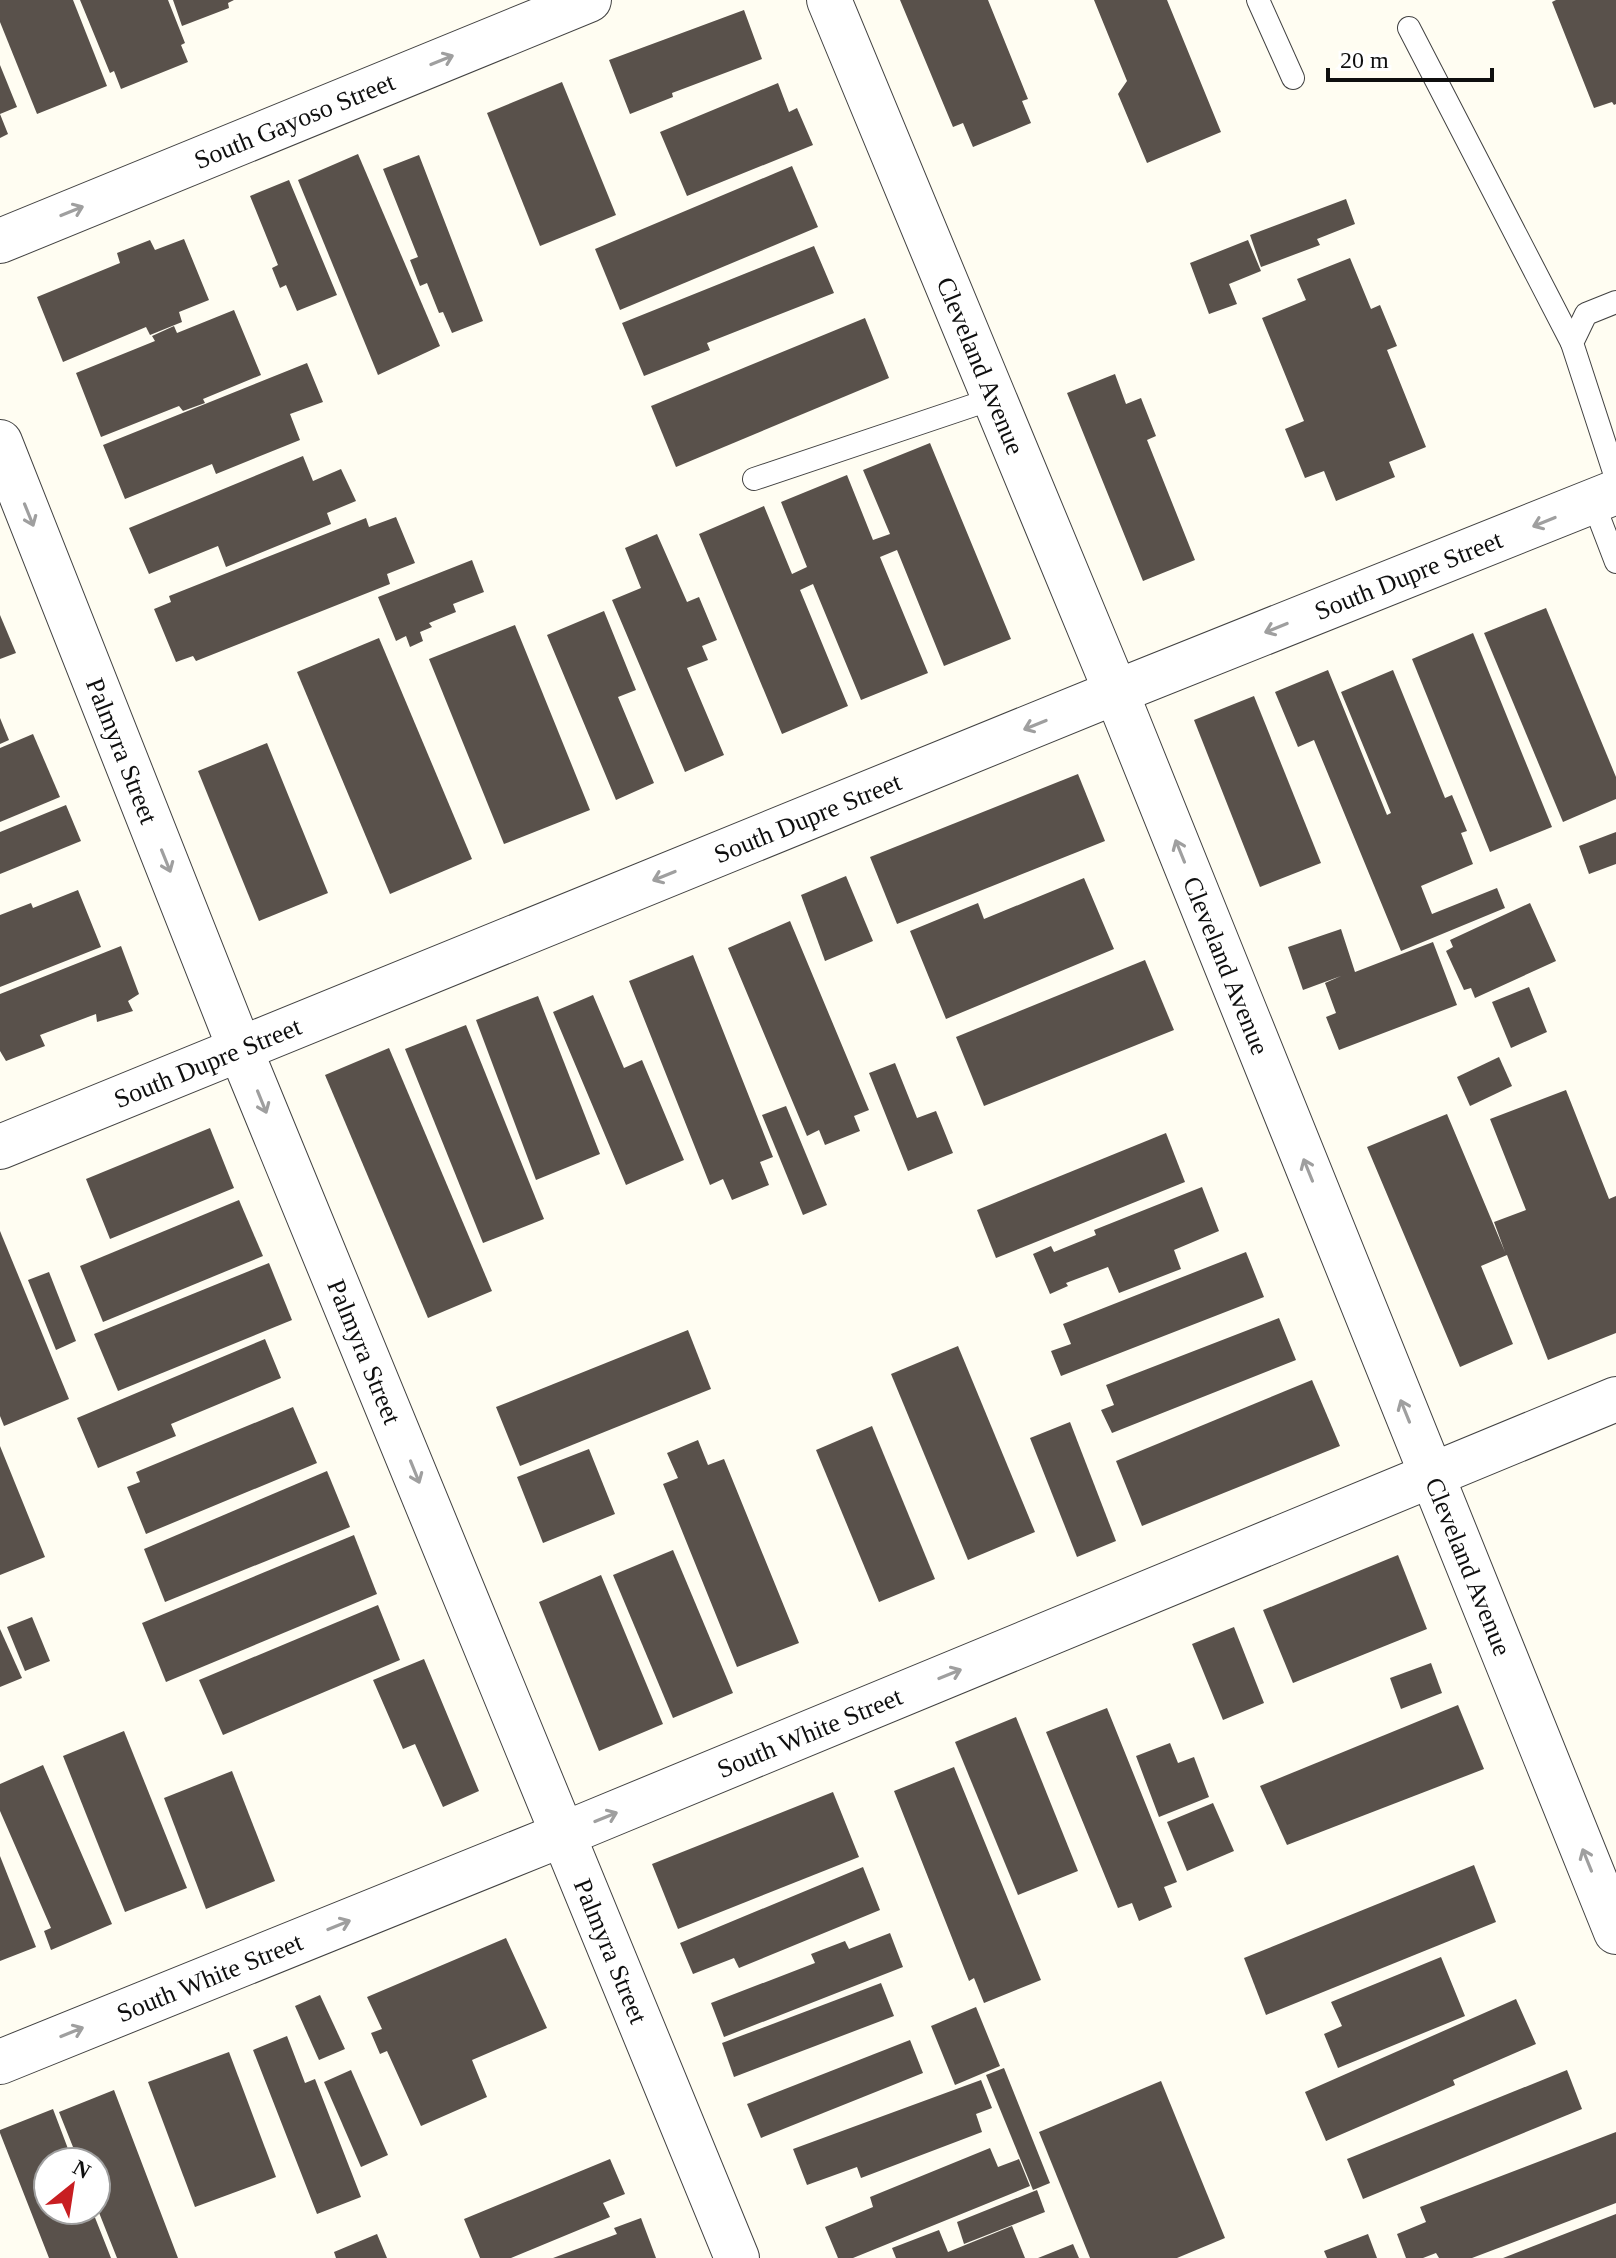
<svg xmlns="http://www.w3.org/2000/svg" width="1616" height="2258" font-family="'Times New Roman',serif">
  <style>
    .building { fill: #59514b }
    .lines { fill: none; stroke-linecap: round; stroke-linejoin: round }
    .service-casing { stroke: #424242; stroke-width: 24 }
    .minor-casing { stroke: #424242; stroke-width: 46 }
    .service { stroke: #fff; stroke-width: 22 }
    .minor { stroke: #fff; stroke-width: 44 }
    .oneway { stroke: #9f9f9f }
    .labels { text-anchor: middle; dominant-baseline: central; stroke-width: 8; stroke-linejoin: round; paint-order: stroke }
    .street-label { font-size: 26px; fill: #0f0f0f; stroke: #fff }
  </style>
  <rect width="100%" height="100%" fill="#fffdf2"/>
  <!-- building -->
  <g class="building">
    <polygon points="0,0 73,0 107,86 37,114 0,22"/>
    <polygon points="80,0 168,0 185,43 181,45 188,62 121,89 114,71 110,73"/>
    <polygon points="173,0 234,0 228,3 229,8 182,26"/>
    <polygon points="900,0 988,0 1028,99 1022,101 1031,123 973,147 963,123 953,127"/>
    <polygon points="1094,0 1167,0 1221,132 1147,163 1118,94 1127,81"/>
    <polygon points="1556,0 1616,0 1616,104 1614,105 1612,102 1594,108 1552,2"/>
    <polygon points="744,10 762,59 672,93 673,97 630,114 609,60"/>
    <polygon points="0,65 17,107 0,114"/>
    <polygon points="562,82 616,215 540,246 487,113"/>
    <polygon points="778,83 789,112 797,108 813,145 687,196 660,132"/>
    <polygon points="0,114 8,134 0,138"/>
    <polygon points="358,154 440,346 378,375 298,180"/>
    <polygon points="419,155 483,321 452,333 443,312 439,313 427,283 420,286 410,260 418,257 383,169"/>
    <polygon points="792,166 818,227 620,310 595,249"/>
    <polygon points="289,180 337,295 297,311 286,285 280,288 272,268 278,265 250,196"/>
    <polygon points="1346,199 1355,224 1317,239 1320,245 1261,267 1250,235"/>
    <polygon points="184,239 209,300 179,312 182,322 150,335 146,327 63,362 37,297 120,263 117,253 150,240 155,250"/>
    <polygon points="1248,240 1261,271 1229,284 1237,304 1209,314 1190,263"/>
    <polygon points="814,246 834,293 707,343 710,350 644,376 622,323"/>
    <polygon points="1350,258 1371,309 1380,305 1397,346 1387,350 1426,447 1389,462 1395,477 1336,501 1324,471 1305,478 1285,429 1304,421 1262,318 1306,300 1297,279"/>
    <polygon points="234,310 261,375 203,399 205,403 183,411 179,406 101,437 76,373 155,341 152,336 174,326 177,333"/>
    <polygon points="865,318 889,378 676,467 651,406"/>
    <polygon points="307,363 323,402 290,414 300,440 216,474 212,464 125,499 103,445"/>
    <polygon points="1115,374 1126,404 1141,398 1156,436 1147,440 1195,560 1143,581 1067,393"/>
    <polygon points="930,443 1011,639 944,666 897,550 880,557 928,673 861,700 813,584 800,590 848,706 782,734 699,534 764,506 792,574 807,567 781,502 847,475 873,540 890,534 863,470"/>
    <polygon points="303,456 313,481 341,469 356,501 327,513 331,524 226,567 218,546 149,574 129,528"/>
    <polygon points="396,517 415,563 387,574 390,584 196,661 193,656 176,662 154,609 171,602 169,596 366,518 369,527"/>
    <polygon points="657,534 687,602 699,597 717,640 702,646 708,660 687,668 724,755 685,772 612,600 641,588 625,548"/>
    <polygon points="472,560 484,592 453,604 456,612 429,623 432,627 420,632 423,641 410,647 406,636 396,641 378,597"/>
    <polygon points="1546,608 1616,777 1616,799 1563,822 1484,633"/>
    <polygon points="604,611 636,690 618,697 654,783 616,800 547,635"/>
    <polygon points="0,615 16,653 0,659"/>
    <polygon points="515,625 590,810 504,844 429,659"/>
    <polygon points="1473,633 1552,827 1490,852 1412,659"/>
    <polygon points="379,638 472,859 390,894 297,672"/>
    <polygon points="1328,670 1387,815 1391,813 1341,692 1393,670 1445,798 1452,795 1467,831 1461,833 1473,864 1421,886 1432,914 1497,888 1505,908 1401,951 1314,740 1298,747 1275,692"/>
    <polygon points="1254,696 1321,863 1260,887 1194,720"/>
    <polygon points="0,718 9,740 0,744"/>
    <polygon points="33,734 60,797 0,822 0,748"/>
    <polygon points="267,743 328,893 259,921 198,771"/>
    <polygon points="1078,774 1105,841 897,924 870,857"/>
    <polygon points="66,805 81,841 0,874 0,832"/>
    <polygon points="1616,832 1616,864 1589,874 1579,846"/>
    <polygon points="846,876 873,941 825,961 801,895"/>
    <polygon points="1084,878 1114,949 946,1019 910,931 978,903 984,919"/>
    <polygon points="78,890 101,947 0,987 0,915 31,903 33,908"/>
    <polygon points="1530,903 1556,961 1475,998 1471,988 1464,990 1446,951 1453,947 1450,940"/>
    <polygon points="790,921 869,1110 854,1116 860,1131 825,1145 819,1130 807,1136 728,948"/>
    <polygon points="1341,929 1355,972 1433,942 1457,1005 1339,1050 1326,1017 1336,1013 1325,983 1341,976 1303,990 1288,947"/>
    <polygon points="121,946 139,994 128,1001 133,1011 97,1022 96,1014 40,1035 45,1046 6,1061 0,1051 0,994"/>
    <polygon points="693,955 773,1157 760,1162 769,1185 732,1200 723,1179 710,1185 629,981"/>
    <polygon points="1145,960 1174,1030 984,1106 956,1037"/>
    <polygon points="1529,987 1547,1032 1511,1048 1492,1002"/>
    <polygon points="593,995 624,1068 642,1060 684,1160 626,1185 553,1012"/>
    <polygon points="538,996 600,1154 536,1180 476,1020"/>
    <polygon points="466,1025 544,1219 483,1243 405,1049"/>
    <polygon points="389,1048 492,1291 428,1318 325,1075"/>
    <polygon points="1499,1057 1512,1086 1470,1106 1457,1077"/>
    <polygon points="895,1063 917,1118 936,1111 953,1153 908,1171 869,1073"/>
    <polygon points="1566,1090 1609,1199 1616,1196 1616,1333 1548,1360 1507,1255 1481,1266 1513,1344 1460,1367 1367,1147 1447,1114 1505,1252 1494,1222 1526,1210 1490,1119"/>
    <polygon points="786,1106 827,1205 803,1215 762,1115"/>
    <polygon points="210,1128 234,1188 110,1239 86,1179"/>
    <polygon points="1166,1133 1185,1182 996,1258 977,1210"/>
    <polygon points="1202,1187 1219,1231 1174,1250 1181,1269 1119,1293 1108,1267 1066,1283 1068,1286 1050,1294 1033,1254 1051,1246 1054,1252 1096,1235 1094,1230"/>
    <polygon points="239,1200 263,1256 103,1322 80,1266"/>
    <polygon points="0,1231 69,1399 4,1426 0,1416"/>
    <polygon points="1246,1252 1264,1297 1061,1376 1051,1351 1071,1344 1063,1324"/>
    <polygon points="269,1263 292,1320 118,1391 94,1334"/>
    <polygon points="49,1272 76,1341 56,1350 28,1280"/>
    <polygon points="1279,1318 1296,1360 1112,1433 1101,1410 1114,1405 1106,1385"/>
    <polygon points="688,1330 711,1389 520,1466 496,1407"/>
    <polygon points="265,1339 281,1378 171,1424 176,1436 98,1468 77,1418"/>
    <polygon points="958,1346 1035,1532 968,1560 891,1374"/>
    <polygon points="1312,1380 1340,1446 1142,1526 1116,1461"/>
    <polygon points="293,1407 317,1463 146,1534 127,1487 140,1482 136,1472"/>
    <polygon points="1070,1422 1116,1541 1077,1557 1030,1438"/>
    <polygon points="872,1426 935,1579 879,1602 816,1450"/>
    <polygon points="698,1440 708,1465 724,1459 799,1643 737,1667 663,1484 678,1478 667,1453"/>
    <polygon points="0,1446 45,1557 0,1575"/>
    <polygon points="589,1449 615,1514 543,1543 517,1477"/>
    <polygon points="327,1471 350,1527 165,1602 144,1549"/>
    <polygon points="354,1535 377,1594 166,1682 142,1623"/>
    <polygon points="673,1550 733,1693 673,1718 613,1575"/>
    <polygon points="1398,1555 1427,1629 1293,1683 1263,1610"/>
    <polygon points="601,1575 663,1724 599,1751 539,1602"/>
    <polygon points="378,1605 400,1660 223,1735 199,1680"/>
    <polygon points="32,1617 50,1661 25,1671 7,1627"/>
    <polygon points="1234,1627 1264,1703 1223,1720 1192,1644"/>
    <polygon points="0,1629 22,1678 0,1687"/>
    <polygon points="424,1659 479,1791 443,1807 415,1744 403,1749 373,1680"/>
    <polygon points="1431,1663 1442,1693 1401,1709 1390,1678"/>
    <polygon points="1458,1705 1484,1769 1287,1845 1260,1786"/>
    <polygon points="1107,1708 1177,1882 1164,1887 1172,1907 1139,1921 1132,1903 1118,1908 1046,1732"/>
    <polygon points="1016,1717 1078,1871 1018,1895 955,1742"/>
    <polygon points="124,1731 187,1888 125,1912 63,1756"/>
    <polygon points="1170,1743 1178,1763 1194,1757 1209,1797 1159,1817 1136,1756"/>
    <polygon points="43,1765 112,1924 51,1950 44,1931 51,1928 0,1811 0,1784"/>
    <polygon points="954,1767 1041,1980 984,2003 974,1978 969,1981 894,1791"/>
    <polygon points="232,1771 275,1881 206,1909 164,1798"/>
    <polygon points="833,1792 859,1857 678,1929 652,1864"/>
    <polygon points="1213,1803 1234,1851 1187,1871 1167,1822"/>
    <polygon points="0,1856 36,1947 0,1961"/>
    <polygon points="1474,1865 1496,1922 1266,2015 1244,1958"/>
    <polygon points="863,1867 880,1910 739,1968 734,1958 693,1974 680,1943"/>
    <polygon points="890,1933 903,1967 724,2037 711,2003 815,1963 811,1954 845,1941 849,1949"/>
    <polygon points="506,1938 547,2028 472,2060 487,2097 421,2126 387,2051 380,2054 371,2033 382,2029 367,1997"/>
    <polygon points="1441,1957 1465,2016 1338,2068 1324,2034 1342,2026 1331,2002"/>
    <polygon points="881,1983 894,2016 734,2077 722,2043"/>
    <polygon points="320,1995 345,2049 319,2060 295,2006"/>
    <polygon points="1516,1999 1536,2044 1453,2080 1455,2085 1326,2141 1305,2092"/>
    <polygon points="976,2007 1000,2066 955,2085 931,2026"/>
    <polygon points="287,2036 305,2083 315,2079 361,2197 317,2214 253,2050"/>
    <polygon points="910,2040 923,2073 761,2138 747,2104"/>
    <polygon points="229,2052 276,2177 195,2207 148,2082"/>
    <polygon points="1004,2068 1050,2183 1033,2190 986,2075"/>
    <polygon points="351,2070 388,2155 361,2167 324,2082"/>
    <polygon points="1567,2070 1582,2109 1363,2199 1347,2159"/>
    <polygon points="981,2080 992,2108 976,2114 982,2132 861,2178 857,2167 807,2185 793,2149"/>
    <polygon points="1161,2081 1225,2238 1177,2258 1090,2258 1039,2132"/>
    <polygon points="114,2090 178,2258 117,2258 96,2205 96,2162 79,2162 59,2112"/>
    <polygon points="53,2109 73,2162 48,2162 48,2210 92,2210 111,2258 49,2258 0,2133 0,2130"/>
    <polygon points="1616,2132 1616,2203 1472,2258 1439,2258 1436,2253 1423,2258 1406,2258 1397,2234 1426,2222 1420,2207"/>
    <polygon points="990,2148 998,2167 1019,2159 1030,2186 853,2258 838,2258 825,2227 873,2207 870,2197"/>
    <polygon points="610,2159 625,2194 603,2203 610,2217 511,2258 480,2258 464,2219"/>
    <polygon points="1037,2190 1045,2212 964,2244 957,2222"/>
    <polygon points="1616,2214 1616,2258 1503,2258"/>
    <polygon points="641,2218 656,2258 553,2258 617,2234 614,2228"/>
    <polygon points="1012,2226 1025,2258 896,2258 892,2248 939,2230 948,2252"/>
    <polygon points="377,2234 387,2258 336,2258 334,2252"/>
    <polygon points="1368,2234 1377,2258 1327,2258 1324,2251"/>
    <polygon points="1073,2244 1079,2258 1038,2258"/>
  </g>
  <g class="lines">
    <defs>
      <g id="service">
        <polyline points="1258,0 1293,78"/>
        <polyline points="1409,28 1572,343"/>
        <polyline points="1616,302 1586,314 1572,343 1616,478"/>
        <polyline points="754,479 995,398"/>
        <polyline points="1593,502 1616,562"/>
      </g>
      <g id="minor">
        <path id="s1" d="M829,0L1116,692L1616,1932"/>
        <path id="s2" d="M0,241L589,0"/>
        <path id="s3" d="M0,442L240,1049L737,2258"/>
        <path id="s4" d="M0,1147L1116,692L1616,492"/>
        <path id="s5" d="M0,2062L564,1834L1616,1399"/>
      </g>
    </defs>
    <!-- service casing -->
    <use href="#service" class="service-casing"/>
    <!-- minor casing -->
    <use href="#minor" class="minor-casing"/>
    <!-- service -->
    <use href="#service" class="service"/>
    <!-- minor -->
    <use href="#minor" class="minor"/>
  </g>
  <!-- one-way arrows -->
  <defs><path id="oneway-shaft" d="M-6 0H5M1.5-3L5.5 0L1.5 3" fill="none" stroke-width="1.6" stroke-linecap="round" stroke-linejoin="round" transform="scale(2)"/></defs>
  <g class="oneway">
    <use href="#oneway-shaft" transform="translate(442 60) rotate(-22)"/>
    <use href="#oneway-shaft" transform="translate(72 211) rotate(-22)"/>
    <use href="#oneway-shaft" transform="translate(29 515) rotate(68)"/>
    <use href="#oneway-shaft" transform="translate(1544 522) rotate(158)"/>
    <use href="#oneway-shaft" transform="translate(1276 628) rotate(158)"/>
    <use href="#oneway-shaft" transform="translate(1035 725) rotate(158)"/>
    <use href="#oneway-shaft" transform="translate(1180 851) rotate(-112)"/>
    <use href="#oneway-shaft" transform="translate(166 861) rotate(68)"/>
    <use href="#oneway-shaft" transform="translate(664 876) rotate(158)"/>
    <use href="#oneway-shaft" transform="translate(262 1102) rotate(68)"/>
    <use href="#oneway-shaft" transform="translate(1308 1170) rotate(-112)"/>
    <use href="#oneway-shaft" transform="translate(1405 1411) rotate(-112)"/>
    <use href="#oneway-shaft" transform="translate(415 1472) rotate(68)"/>
    <use href="#oneway-shaft" transform="translate(950 1674) rotate(-22)"/>
    <use href="#oneway-shaft" transform="translate(606 1817) rotate(-22)"/>
    <use href="#oneway-shaft" transform="translate(1587 1860) rotate(-112)"/>
    <use href="#oneway-shaft" transform="translate(339 1925) rotate(-22)"/>
    <use href="#oneway-shaft" transform="translate(72 2032) rotate(-22)"/>
  </g>
  <g class="labels">
    <!-- street labels -->
    <g class="street-label">
      <text stroke="none"><textPath href="#s2" startOffset="318">South Gayoso Street</textPath></text>
      <text stroke="none"><textPath href="#s1" startOffset="396">Cleveland Avenue</textPath></text>
      <text stroke="none"><textPath href="#s4" startOffset="1520">South Dupre Street</textPath></text>
      <text stroke="none"><textPath href="#s3" startOffset="332">Palmyra Street</textPath></text>
      <text stroke="none"><textPath href="#s4" startOffset="872">South Dupre Street</textPath></text>
      <text stroke="none"><textPath href="#s1" startOffset="1044">Cleveland Avenue</textPath></text>
      <text stroke="none"><textPath href="#s4" startOffset="224">South Dupre Street</textPath></text>
      <text stroke="none"><textPath href="#s3" startOffset="980">Palmyra Street</textPath></text>
      <text stroke="none"><textPath href="#s1" startOffset="1692">Cleveland Avenue</textPath></text>
      <text stroke="none"><textPath href="#s5" startOffset="874">South White Street</textPath></text>
      <text stroke="none"><textPath href="#s3" startOffset="1628">Palmyra Street</textPath></text>
      <text stroke="none"><textPath href="#s5" startOffset="226">South White Street</textPath></text>
    </g>
  </g>
  <!-- north arrow -->
  <g transform="translate(72 2186) rotate(30)"><circle r="38" fill="#ffffff" stroke="#9f9f9f" stroke-width="2"/>
  <path d="M0-6L14 30L0 20L-14 30Z" fill="#c81e22"/>
  <text y="-12" font-size="22" font-weight="bold" text-anchor="middle" fill="#0f0f0f">N</text>
  </g>
  <!-- scale -->
  <path d="M1328 68v12h164v-12" fill="none" stroke="#0f0f0f" stroke-width="4"/>
  <text x="1340" y="68" font-size="24" fill="#0f0f0f" stroke="#ffffff" stroke-width="6" paint-order="stroke">20 m</text>
</svg>
